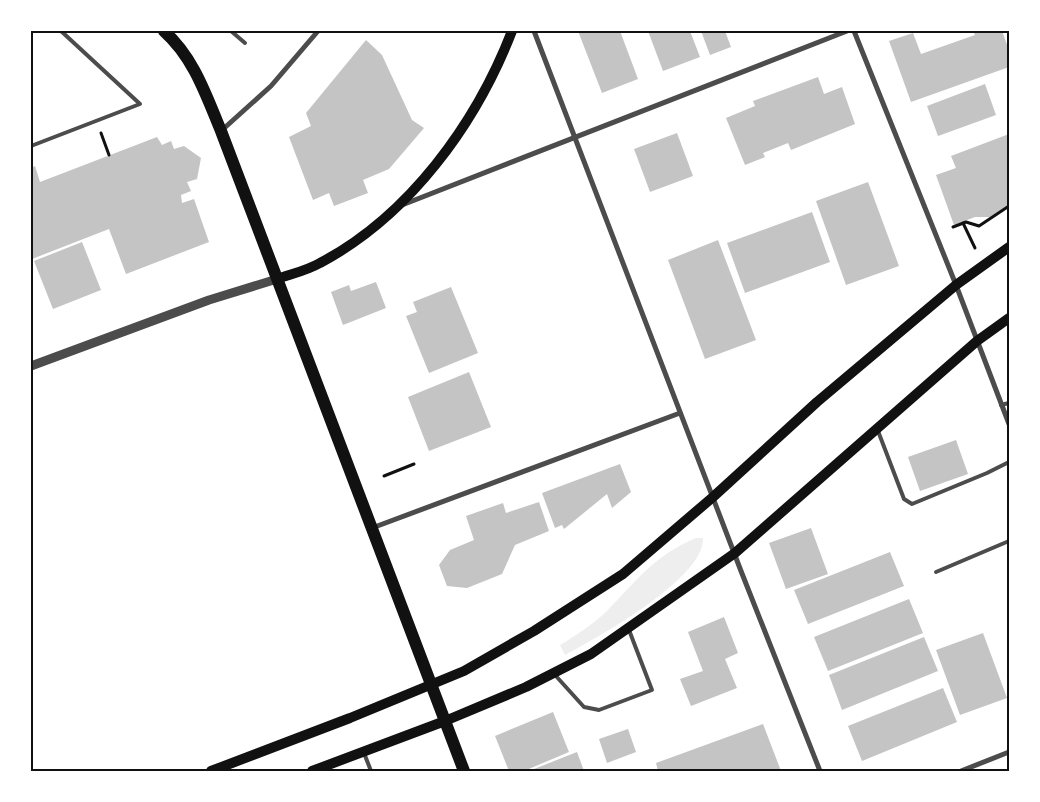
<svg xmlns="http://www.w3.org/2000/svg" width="1040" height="802" font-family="Commissioner,sans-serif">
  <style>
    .green { fill: #eee }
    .building { fill: #c4c4c4 }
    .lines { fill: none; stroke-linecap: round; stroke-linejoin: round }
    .path { stroke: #111; stroke-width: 3 }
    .service { stroke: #4c4c4c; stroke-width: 4 }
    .minor { stroke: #4c4c4c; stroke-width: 5 }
    .tertiary { stroke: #4c4c4c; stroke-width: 9 }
    .secondary { stroke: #111; stroke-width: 10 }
    .primary { stroke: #111; stroke-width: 12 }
    .neatline { fill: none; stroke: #111; stroke-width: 2 }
  </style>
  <rect width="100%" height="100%" fill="#fff"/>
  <!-- green -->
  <path class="green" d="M696,538H703C705,578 597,638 565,655L560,645C577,635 593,624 607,611C637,580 655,555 696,538Z"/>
  <!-- building -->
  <g class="building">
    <polygon points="578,31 620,31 638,79 602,93"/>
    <polygon points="648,31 690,31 700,57 663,71"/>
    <polygon points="701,31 725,31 731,47 710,55"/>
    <polygon points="973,31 1002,31 1009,50 1009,67 911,102 889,41 913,33 921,54 975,35"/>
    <polygon points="366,40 382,55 412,120 424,128 389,169 363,180 368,193 334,206 329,193 313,200 289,137 311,126 306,113"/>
    <polygon points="818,77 824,94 842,87 855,124 791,150 788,143 763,153 765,157 745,165 726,118 755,106 753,101"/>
    <polygon points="985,84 996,115 938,136 927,106"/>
    <polygon points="677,133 693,176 650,192 634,149"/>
    <polygon points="1009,134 1009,205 990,217 975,217 954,225 936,175 956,168 951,156"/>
    <polygon points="157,137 162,145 171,141 174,149 184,146 201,158 197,179 187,182 191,191 181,195 182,203 194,199 209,242 126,274 109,229 32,259 31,168 35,166 40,182"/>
    <polygon points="868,182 899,266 846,285 816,201"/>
    <polygon points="812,212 830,262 745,293 727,243"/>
    <polygon points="718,240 756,340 705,359 668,260"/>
    <polygon points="82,242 101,290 53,309 34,261"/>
    <polygon points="376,282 386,308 343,325 331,292 349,285 351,291"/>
    <polygon points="451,287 478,353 429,373 406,316 417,312 413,302"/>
    <polygon points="469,372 491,427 429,451 408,397"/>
    <polygon points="956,440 968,474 920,491 908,457"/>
    <polygon points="620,464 631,492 612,508 607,494 564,529 562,525 555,528 542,493"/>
    <polygon points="539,502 549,531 515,545 502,574 467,588 447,586 439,565 450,550 474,540 466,516 503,503 506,513"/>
    <polygon points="811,528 828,574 786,589 769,543"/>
    <polygon points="890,552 904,586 808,624 794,590"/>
    <polygon points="909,599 923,633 828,671 814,637"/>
    <polygon points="724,617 738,653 725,659 737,688 691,706 680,679 703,671 688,632"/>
    <polygon points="983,633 1007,698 960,715 936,650"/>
    <polygon points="924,637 938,671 842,710 829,675"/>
    <polygon points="943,688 957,722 862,761 848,726"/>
    <polygon points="553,712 569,752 524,771 509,771 495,736"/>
    <polygon points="763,724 781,771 658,771 656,763"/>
    <polygon points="628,729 636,752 607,763 599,739"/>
    <polygon points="577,752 584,771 529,771"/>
  </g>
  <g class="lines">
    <!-- path -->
    <g class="path">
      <polyline points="101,133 109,155"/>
      <polyline points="963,223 975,248"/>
      <polyline points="953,227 966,222 979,226 1009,206"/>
      <polyline points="384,476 414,464"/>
    </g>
    <!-- service -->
    <g class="service">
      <polyline points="231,31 245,43"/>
      <polyline points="31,146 140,104 61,31"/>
      <polyline points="1001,405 1009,403"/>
      <polyline points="878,431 904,499 912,504 987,473 1009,462"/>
      <polyline points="936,572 1009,541"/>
      <polyline points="555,675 584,707 599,710 652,690 629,630"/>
      <polyline points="364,753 371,771"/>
    </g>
    <!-- minor -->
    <g class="minor">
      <polyline points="534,31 741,571 820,771"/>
      <polyline points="854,31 956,285 1009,424"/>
      <polyline points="221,131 271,86 318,31"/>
      <polyline points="402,205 847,31"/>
      <polyline points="372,528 680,413"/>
      <polyline points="961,771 1009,752"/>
    </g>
    <!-- tertiary -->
    <polyline class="tertiary" points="31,366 209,300 277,279"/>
    <!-- secondary -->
    <g class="secondary">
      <path d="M277,279C291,274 306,271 320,263C409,216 476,124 512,31"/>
      <polyline points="211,771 350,718 464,671 534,631 623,574 713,497 817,402 956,285 1009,247"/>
      <polyline points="312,771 445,721 526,687 591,654 735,553 977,341 1009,318"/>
    </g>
    <!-- primary -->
    <path class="primary" d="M164,31C194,58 206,95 221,131L464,771"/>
  </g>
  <!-- border -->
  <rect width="1040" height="802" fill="none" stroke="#ffffff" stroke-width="65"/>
  <rect x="32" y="32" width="976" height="738" class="neatline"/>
</svg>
